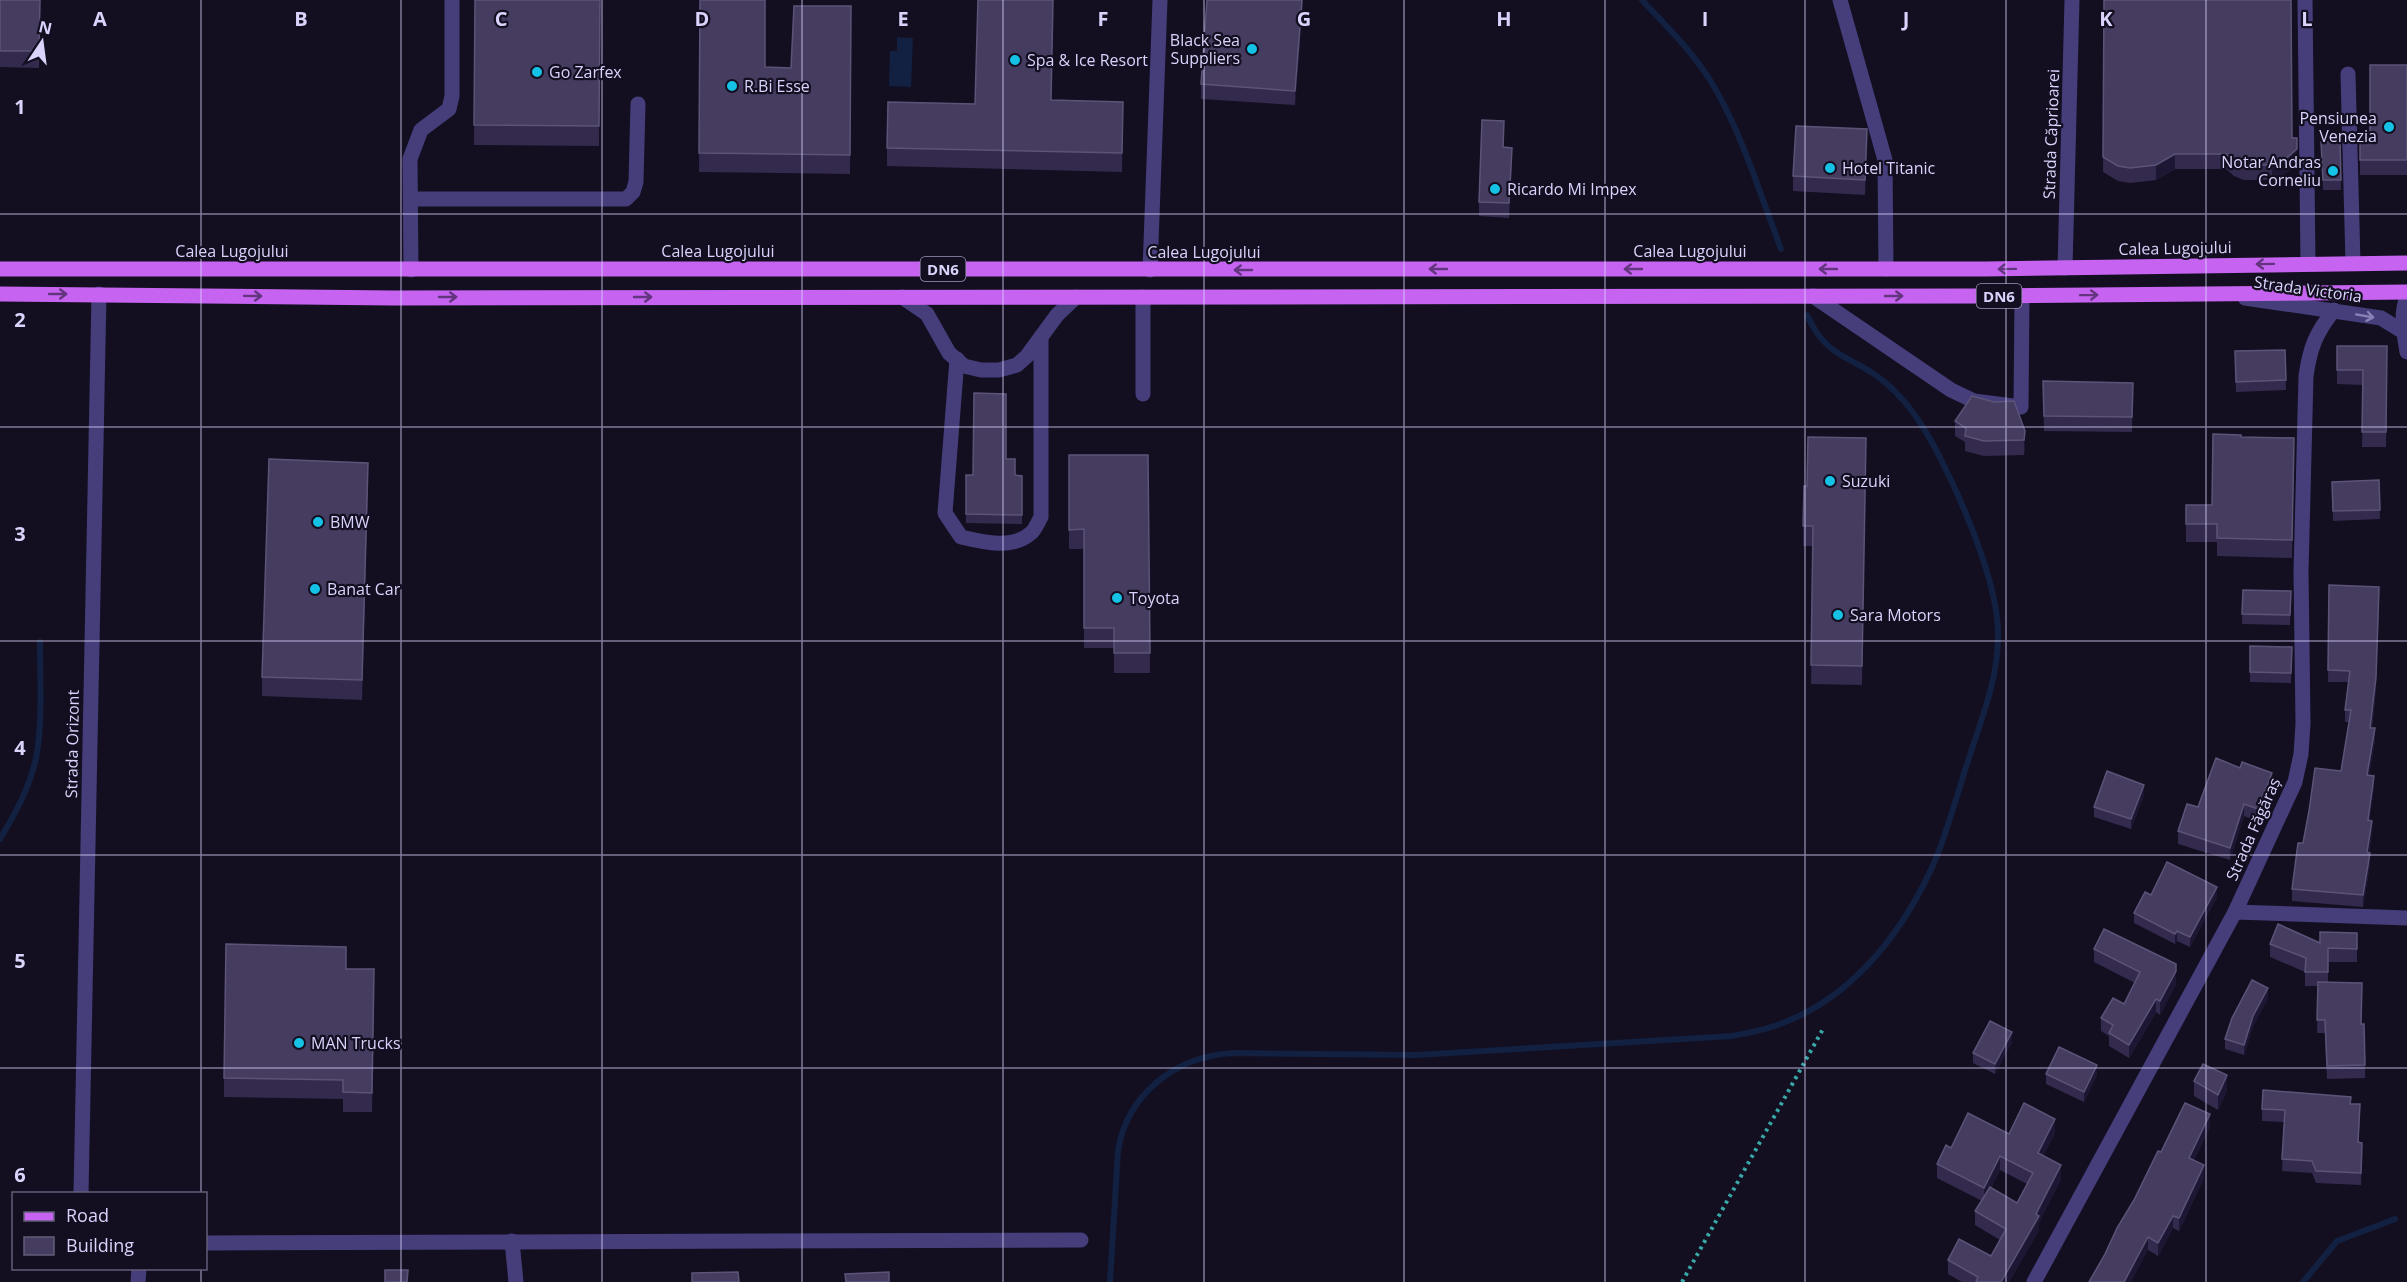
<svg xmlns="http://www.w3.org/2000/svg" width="2407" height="1282" font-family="'Open Sans',sans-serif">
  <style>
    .water { fill: #122142 }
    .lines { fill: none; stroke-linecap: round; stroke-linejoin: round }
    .stream { stroke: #122142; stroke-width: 6 }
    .path { stroke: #39a8a9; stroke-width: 4; stroke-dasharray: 3 4.5; stroke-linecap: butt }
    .minor { stroke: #453e7b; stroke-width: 15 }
    .major { stroke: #c664f1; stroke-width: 15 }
    .wall { fill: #332a4d; fill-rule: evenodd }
    .shaded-wall { fill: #1e1734 }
    .building { fill: #453c60; stroke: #5c5478; stroke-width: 1.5 }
    .oneway { stroke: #64357f }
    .oneway2 { stroke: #8881b5 }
    .grid { fill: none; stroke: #dad3fb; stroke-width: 1.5; stroke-opacity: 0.55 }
    .poi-dot { fill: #15c2e5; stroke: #130f21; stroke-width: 2 }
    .labels { text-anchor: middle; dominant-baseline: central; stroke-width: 4.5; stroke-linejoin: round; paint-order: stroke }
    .shield { fill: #130f21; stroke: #9e98ba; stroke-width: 1.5 }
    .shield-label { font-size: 15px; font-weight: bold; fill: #dad3fb }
    .poi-label { font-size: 16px; fill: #dad3fb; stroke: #130f21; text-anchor: start }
    .street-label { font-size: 16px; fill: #dad3fb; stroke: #130f21 }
    .grid-label { font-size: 20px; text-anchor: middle; font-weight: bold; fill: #dad3fb; stroke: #130f21; stroke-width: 4.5; stroke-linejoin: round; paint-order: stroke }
  </style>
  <rect width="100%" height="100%" fill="#130f21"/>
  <!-- water -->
  <polygon class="water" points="897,37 913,38 911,87 889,86 890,51 897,51"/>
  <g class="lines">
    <!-- stream -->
    <g class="stream">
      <path d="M1642,0C1666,26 1691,50 1710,80C1741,130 1760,194 1781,249"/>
      <path d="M0,839C15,814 30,787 36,758C43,721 40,680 40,642"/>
      <path d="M1110,1282L1118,1151C1127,1094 1175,1057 1232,1053L1416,1055L1732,1036C1748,1033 1765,1030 1780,1024C1855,997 1907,927 1937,856C1949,825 1958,792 1968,761C1981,720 1999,677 1998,633C1998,588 1968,515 1948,474C1933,442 1914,407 1887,384C1855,355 1828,362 1807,315"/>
      <polyline points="2303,1282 2337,1241 2395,1219"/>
    </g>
    <!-- path -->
    <polyline class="path" points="1682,1282 1823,1029"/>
    <!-- minor -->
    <g class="minor">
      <polyline points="1840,0 1885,160 1886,269"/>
      <polyline points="2305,0 2308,263"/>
      <polyline points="2348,74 2353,263"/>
      <polyline points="411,199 626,199 633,192 636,182 638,104"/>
      <polyline points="2065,268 2072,0"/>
      <polyline points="411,270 410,159 421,130 449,109 452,96 452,0"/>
      <polyline points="1150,270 1160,0"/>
      <polyline points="1813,296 1951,390 1974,401 2021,407 2022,296"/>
      <polyline points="902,297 927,314 949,353 964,366 981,370 999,370 1017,365 1027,356 1057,315 1076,297"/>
      <polyline points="1143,297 1143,394"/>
      <path d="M2407,297C2400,315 2404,334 2407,352"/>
      <polyline points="2245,298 2381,318 2407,334"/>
      <path d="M957,359L945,513L961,537C982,542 1012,550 1031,533C1035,530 1038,522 1041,517V337"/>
      <polyline points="2235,912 2407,918"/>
      <polyline points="81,1194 99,294"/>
      <polyline points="512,1241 516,1282"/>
      <polyline points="206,1243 1081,1240"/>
      <polyline points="138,1282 139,1268"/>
      <path d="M2034,1282L2235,912L2295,782L2301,754L2303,724L2301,572L2306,376C2310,347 2316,333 2334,310"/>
    </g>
    <!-- major -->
    <g class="major">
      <polyline points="0,269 1985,269 2407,263"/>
      <polyline points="0,294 393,298 1987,296 2407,292"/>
    </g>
  </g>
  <!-- wall -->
  <g class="wall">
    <polygon points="0,0 40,0 39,68 0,67"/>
    <polygon points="475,0 600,0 599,146 474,145"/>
    <polygon points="700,0 765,67 791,68 851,6 850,174 699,172"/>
    <polygon points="1207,0 1303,0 1295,105 1201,99 1201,84"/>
    <polygon points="2104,0 2292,138 2297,164 2283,175 2272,180 2244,180 2234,176 2226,169 2175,169 2156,180 2130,183 2118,181 2103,172"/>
    <polygon points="2407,65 2407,175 2360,175 2360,135 2370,135"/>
    <polygon points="1052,100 1123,102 1122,172 887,166 887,148 975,104"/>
    <polygon points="2340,141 2341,190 2323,190 2321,142"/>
    <polygon points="1867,144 1865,195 1793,191 1793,176"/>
    <polygon points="1504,147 1512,162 1509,218 1479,216 1479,202"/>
    <polygon points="2337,346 2387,346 2386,447 2362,447 2363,385 2337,384"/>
    <polygon points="2285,350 2286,390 2236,392 2235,351"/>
    <polygon points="2043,381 2133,383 2132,432 2044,431"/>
    <polygon points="2014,401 2025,446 2024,455 1984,456 1965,451 1965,442 1955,436 1955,421 1994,402"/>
    <polygon points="2241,437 2294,456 2292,558 2217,556 2217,542 2186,542 2186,505 2212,505"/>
    <polygon points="1866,438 1862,685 1811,684 1813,546 1803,546 1804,486 1807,486"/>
    <polygon points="1069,455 1148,455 1150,673 1114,673 1114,648 1084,648 1084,549 1069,549"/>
    <polygon points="1006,459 1015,475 1022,476 1022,524 966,523 966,475 973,475"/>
    <polygon points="2379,480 2380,519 2333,521 2332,482"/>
    <polygon points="368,482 362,700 262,696 262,677"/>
    <polygon points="2329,585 2379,599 2376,689 2372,728 2375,740 2369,775 2374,788 2369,820 2372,833 2369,853 2370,865 2363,907 2292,901 2292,889 2303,843 2341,771 2349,722 2345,722 2345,710 2348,682 2328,682"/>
    <polygon points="2243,590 2291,591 2290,625 2242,624"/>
    <polygon points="2292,647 2291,683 2250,682 2250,672"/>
    <polygon points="2272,786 2258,822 2244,816 2230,860 2178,844 2178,831 2198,807"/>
    <polygon points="2144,795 2131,829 2094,817 2094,807"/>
    <polygon points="2151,895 2217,897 2190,947 2177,941 2175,944 2134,923 2134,913"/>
    <polygon points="2357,933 2357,962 2328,962 2328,982 2362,1024 2365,1065 2365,1078 2327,1079 2325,1033 2317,1033 2318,986 2305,986 2305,972 2270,957 2270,944 2320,943"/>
    <polygon points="2094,949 2176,984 2160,1015 2156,1012 2129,1058 2109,1046 2109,1036 2101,1031 2101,1018 2124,1004 2135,983 2094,962"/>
    <polygon points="346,969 374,988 372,1112 343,1112 343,1099 224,1097 224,1078"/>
    <polygon points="2268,998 2253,1026 2244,1055 2225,1049 2225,1039"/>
    <polygon points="2012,1042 1995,1074 1973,1063 1973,1053"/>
    <polygon points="2046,1074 2097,1075 2084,1102 2046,1084"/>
    <polygon points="2194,1081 2227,1090 2218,1110 2194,1096"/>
    <polygon points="2351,1104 2360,1116 2358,1142 2362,1155 2361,1185 2316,1183 2312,1173 2282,1171 2284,1122 2262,1121 2262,1109"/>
    <polygon points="2210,1127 2194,1160 2204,1178 2179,1231 2173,1228 2158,1256 2148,1250 2134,1200 2161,1152"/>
    <path d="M2055,1133L2043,1156L2061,1179L2039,1222V1230L2009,1282H1962L1948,1274V1260L1991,1256L2000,1240L1975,1225V1211L1982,1201L1937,1178V1164L1951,1148L2009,1134ZM2000,1170L2027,1184L2017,1203L1991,1188Z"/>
  </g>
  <!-- shaded-wall -->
  <g class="shaded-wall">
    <polygon points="1302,0 1303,0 1295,105 1295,91"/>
    <polygon points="1867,129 1867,144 1865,195 1865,180"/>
    <polygon points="1512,148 1512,162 1509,218 1509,203"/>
    <polygon points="2297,149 2297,164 2283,175 2272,180 2272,165"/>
    <polygon points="2175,154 2175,169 2156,180 2156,165"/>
    <polygon points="2025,431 2025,446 2024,455 2024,440"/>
    <polygon points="368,463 368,482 362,700 362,680"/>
    <polygon points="2379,599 2376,689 2370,740 2370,728"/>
    <polygon points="2375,728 2375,740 2367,787 2367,775"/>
    <polygon points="2272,773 2272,786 2258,822 2258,809"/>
    <polygon points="2374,776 2374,788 2368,832 2368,820"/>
    <polygon points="2144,785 2144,795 2131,829 2131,819"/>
    <polygon points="2244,804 2244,816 2230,860 2230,848"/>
    <polygon points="2372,821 2372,833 2367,864 2367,852"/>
    <polygon points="2370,853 2370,865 2363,907 2363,895"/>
    <polygon points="2217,887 2217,897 2190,947 2190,937"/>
    <polygon points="2177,931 2177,941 2175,944 2175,934"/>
    <polygon points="2176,971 2176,984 2160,1015 2160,1001"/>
    <polygon points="2268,988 2268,998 2253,1026 2244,1055 2244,1045 2253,1016"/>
    <polygon points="2156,999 2156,1012 2129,1058 2129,1045"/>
    <polygon points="2012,1032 2012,1042 1995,1074 1995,1064"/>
    <polygon points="2097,1065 2097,1075 2084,1102 2084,1092"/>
    <polygon points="2227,1075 2227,1090 2218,1110 2218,1095"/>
    <polygon points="2360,1104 2360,1116 2358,1154 2358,1142"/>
    <polygon points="2210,1114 2210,1127 2189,1170 2189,1158"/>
    <polygon points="2055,1119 2055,1133 2038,1167 2038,1153"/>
    <polygon points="2000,1156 2000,1170 1984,1202 1984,1188"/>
    <polygon points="2061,1165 2061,1179 2039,1222 2039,1230 2009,1282 2001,1282"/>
    <polygon points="2204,1165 2204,1178 2179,1231 2179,1218"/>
    <polygon points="2173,1216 2173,1228 2158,1256 2158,1243"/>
    <polygon points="2148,1237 2148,1250 2131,1282 2124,1282"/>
  </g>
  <!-- building -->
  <g class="building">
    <polygon points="0,0 40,0 39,51 0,51"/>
    <polygon points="475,0 600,0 599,126 474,125"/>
    <polygon points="700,0 765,0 765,67 791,68 794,6 851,6 850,155 699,153"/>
    <polygon points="978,0 1053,0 1051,100 1123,102 1122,153 887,148 888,102 975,104"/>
    <polygon points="1207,0 1302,0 1295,91 1201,84"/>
    <polygon points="2104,0 2291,0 2292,138 2297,138 2297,149 2283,161 2272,165 2244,165 2234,161 2226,154 2175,154 2156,165 2130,168 2118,166 2103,157"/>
    <polygon points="2370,65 2407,65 2407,160 2360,160 2360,135 2370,135"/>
    <polygon points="1482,120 1504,121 1503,147 1512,148 1509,203 1479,202"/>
    <polygon points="1796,126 1867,129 1865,180 1793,176"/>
    <polygon points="2340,141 2341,180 2323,180 2321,142"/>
    <polygon points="2337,346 2387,346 2386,432 2362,432 2363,370 2337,370"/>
    <polygon points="2285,350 2286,380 2236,382 2235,351"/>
    <polygon points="2043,381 2133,383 2132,417 2044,416"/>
    <polygon points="974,393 1006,394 1006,459 1015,459 1015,475 1022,476 1022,515 966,514 966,475 973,475"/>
    <polygon points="1972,396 1994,402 2014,401 2025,431 2024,440 1984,441 1965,436 1966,428 1955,421"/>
    <polygon points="2213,434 2241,435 2241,437 2294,438 2292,540 2217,538 2217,524 2186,524 2186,505 2212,505"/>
    <polygon points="1808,437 1866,438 1862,666 1811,665 1813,526 1803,526 1804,486 1807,486"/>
    <polygon points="1069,455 1148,455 1150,653 1114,653 1114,628 1084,628 1084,529 1069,530"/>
    <polygon points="269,459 368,463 362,680 262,677"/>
    <polygon points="2379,480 2380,510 2333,511 2332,482"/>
    <polygon points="2329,585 2379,587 2376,677 2370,728 2375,728 2367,775 2374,776 2368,820 2372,821 2367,852 2370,853 2363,895 2292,889 2298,843 2303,843 2309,811 2315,768 2341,771 2351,710 2345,710 2350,671 2328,670"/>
    <polygon points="2243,590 2291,591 2290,615 2242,614"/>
    <polygon points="2250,646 2292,647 2291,673 2250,672"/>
    <polygon points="2216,758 2240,768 2242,762 2272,773 2258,809 2244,804 2230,848 2178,831 2187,804 2198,807"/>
    <polygon points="2107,771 2144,785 2131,819 2094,807"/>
    <polygon points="2167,862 2217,887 2190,937 2177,931 2175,934 2134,913 2145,892 2151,895"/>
    <polygon points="2278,924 2320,943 2320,932 2357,933 2357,949 2328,948 2328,972 2305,972 2306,958 2270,944"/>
    <polygon points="2104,929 2176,964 2176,971 2160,1001 2156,999 2129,1045 2109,1033 2113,1025 2101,1018 2113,998 2124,1004 2140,972 2094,949"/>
    <polygon points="226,944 346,947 346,969 374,969 372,1093 343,1092 343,1080 224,1078"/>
    <polygon points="2252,980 2268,988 2253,1016 2244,1045 2225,1039 2232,1018"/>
    <polygon points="2318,982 2362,983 2361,1024 2364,1024 2365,1065 2327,1066 2325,1020 2317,1020"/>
    <polygon points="1990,1021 2012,1032 1995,1064 1973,1053"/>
    <polygon points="2059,1047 2097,1065 2084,1092 2046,1074"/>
    <polygon points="2203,1064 2227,1075 2218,1095 2194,1081"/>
    <polygon points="2263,1090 2351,1097 2350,1104 2360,1104 2358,1142 2362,1143 2361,1173 2316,1171 2312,1161 2282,1159 2285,1110 2262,1109"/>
    <polygon points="2024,1103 2055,1119 2038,1153 2061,1165 2036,1214 2039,1216 2001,1282 1976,1282 1978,1277 1948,1260 1959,1239 1991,1256 2006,1229 1975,1211 1990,1187 2017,1203 2033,1173 2000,1156 1984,1188 1937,1164 1946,1145 1951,1148 1968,1113 2009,1134"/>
    <polygon points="2185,1103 2210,1114 2189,1158 2204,1165 2179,1218 2173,1216 2158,1243 2148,1237 2124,1282 2089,1282 2105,1254 2117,1228 2134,1200 2158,1151 2161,1152"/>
    <polygon points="385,1270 408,1270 407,1282 385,1282"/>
    <polygon points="738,1272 739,1282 692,1282 692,1273"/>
    <polygon points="889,1272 889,1282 846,1282 845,1274"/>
  </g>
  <!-- one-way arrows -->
  <defs><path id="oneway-shaft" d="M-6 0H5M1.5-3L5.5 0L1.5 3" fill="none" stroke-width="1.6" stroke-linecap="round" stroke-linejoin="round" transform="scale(1.5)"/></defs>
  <g class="oneway">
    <use href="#oneway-shaft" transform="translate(2265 264) rotate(179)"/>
    <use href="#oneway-shaft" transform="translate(1438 269) rotate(180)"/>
    <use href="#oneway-shaft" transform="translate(1633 269) rotate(180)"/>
    <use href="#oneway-shaft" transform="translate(1828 269) rotate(180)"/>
    <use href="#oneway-shaft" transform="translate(2007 269) rotate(179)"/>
    <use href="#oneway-shaft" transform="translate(1243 270) rotate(180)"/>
    <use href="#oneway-shaft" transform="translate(58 294)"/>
    <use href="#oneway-shaft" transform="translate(2089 295) rotate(-1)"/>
    <use href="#oneway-shaft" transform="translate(253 296) rotate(1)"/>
    <use href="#oneway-shaft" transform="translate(1894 296)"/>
    <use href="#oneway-shaft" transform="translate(448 297)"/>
    <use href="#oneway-shaft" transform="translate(643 297)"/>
  </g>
  <use class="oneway2" href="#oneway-shaft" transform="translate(2365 316) rotate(10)"/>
  <!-- grid -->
  <path class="grid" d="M201,0V1194M401,0V1282M602,0V1282M802,0V1282M1003,0V1282M1204,0V1282M1404,0V1282M1605,0V1282M1805,0V1282M2006,0V1282M2206,0V1282M0,214H2407M0,427H2407M0,641H2407M0,855H2407M0,1068H2407M201,1268V1282"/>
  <!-- markers -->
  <g class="poi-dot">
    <circle cx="1252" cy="49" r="6"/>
    <circle cx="1015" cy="60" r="6"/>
    <circle cx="537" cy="72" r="6"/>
    <circle cx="732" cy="86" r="6"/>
    <circle cx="2389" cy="127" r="6"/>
    <circle cx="1830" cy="168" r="6"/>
    <circle cx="2333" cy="171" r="6"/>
    <circle cx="1495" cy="189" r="6"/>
    <circle cx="1830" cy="481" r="6"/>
    <circle cx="318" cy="522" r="6"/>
    <circle cx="315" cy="589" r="6"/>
    <circle cx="1117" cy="598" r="6"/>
    <circle cx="1838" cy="615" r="6"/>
    <circle cx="299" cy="1043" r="6"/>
  </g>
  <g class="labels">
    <!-- shield labels -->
    <g class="shield">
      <rect x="920.5" y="257" width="45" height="24" rx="4.5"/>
      <rect x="1976.5" y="284" width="45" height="24" rx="4.5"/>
    </g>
    <g class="shield-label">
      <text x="943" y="269">DN6</text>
      <text x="1999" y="296">DN6</text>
    </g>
    <!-- poi labels -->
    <g class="poi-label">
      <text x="1240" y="40" text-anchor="end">Black Sea<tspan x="1240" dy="18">Suppliers</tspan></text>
      <text x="1027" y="60">Spa &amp; Ice Resort</text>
      <text x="549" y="72">Go Zarfex</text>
      <text x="744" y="86">R.Bi Esse</text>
      <text x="2377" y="118" text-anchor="end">Pensiunea<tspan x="2377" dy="18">Venezia</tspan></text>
      <text x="2321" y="162" text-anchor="end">Notar Andras<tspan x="2321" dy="18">Corneliu</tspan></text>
      <text x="1842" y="168">Hotel Titanic</text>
      <text x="1507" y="189">Ricardo Mi Impex</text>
      <text x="1842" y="481">Suzuki</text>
      <text x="330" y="522">BMW</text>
      <text x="327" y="589">Banat Car</text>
      <text x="1129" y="598">Toyota</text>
      <text x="1850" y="615">Sara Motors</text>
      <text x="311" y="1043">MAN Trucks</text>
    </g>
    <!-- street labels -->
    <g class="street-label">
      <text transform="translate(2051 134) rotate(-88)">Strada Căprioarei</text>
      <text transform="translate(2175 248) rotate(-1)">Calea Lugojului</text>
      <text x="232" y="251">Calea Lugojului</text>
      <text x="718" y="251">Calea Lugojului</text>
      <text x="1690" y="251">Calea Lugojului</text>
      <text x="1204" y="252">Calea Lugojului</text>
      <text transform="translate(2308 289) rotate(8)">Strada Victoria</text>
      <text transform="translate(72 744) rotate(-89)">Strada Orizont</text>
      <text transform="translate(2253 829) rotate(-66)">Strada Făgăraș</text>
    </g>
  </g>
  <g class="grid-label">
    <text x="100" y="26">A</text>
    <text x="301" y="26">B</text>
    <text x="501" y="26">C</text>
    <text x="702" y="26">D</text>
    <text x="903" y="26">E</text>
    <text x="1103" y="26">F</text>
    <text x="1304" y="26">G</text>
    <text x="1504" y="26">H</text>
    <text x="1705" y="26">I</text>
    <text x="1906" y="26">J</text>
    <text x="2106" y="26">K</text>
    <text x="2307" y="26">L</text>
    <text x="20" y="114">1</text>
    <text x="20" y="327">2</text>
    <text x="20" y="541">3</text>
    <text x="20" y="755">4</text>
    <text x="20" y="968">5</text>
    <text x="20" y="1182">6</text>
  </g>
  <!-- legend -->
  <rect x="12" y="1192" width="195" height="78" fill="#130f21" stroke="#635d78" stroke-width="1.5"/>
  <rect x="24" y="1212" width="30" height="9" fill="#c664f1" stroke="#635d78" stroke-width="1.5"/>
  <text x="66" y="1222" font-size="18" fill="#dad3fb">Road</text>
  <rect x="24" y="1237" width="30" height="18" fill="#453c60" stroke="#635d78" stroke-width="1.5"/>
  <text x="66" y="1252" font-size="18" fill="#dad3fb">Building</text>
  <!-- north arrow -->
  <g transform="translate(42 42) rotate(13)" stroke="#130f21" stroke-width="4.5" paint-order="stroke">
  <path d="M0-4.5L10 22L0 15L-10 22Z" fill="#dad3fb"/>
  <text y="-9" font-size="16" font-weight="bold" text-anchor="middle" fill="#dad3fb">N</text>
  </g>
</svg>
